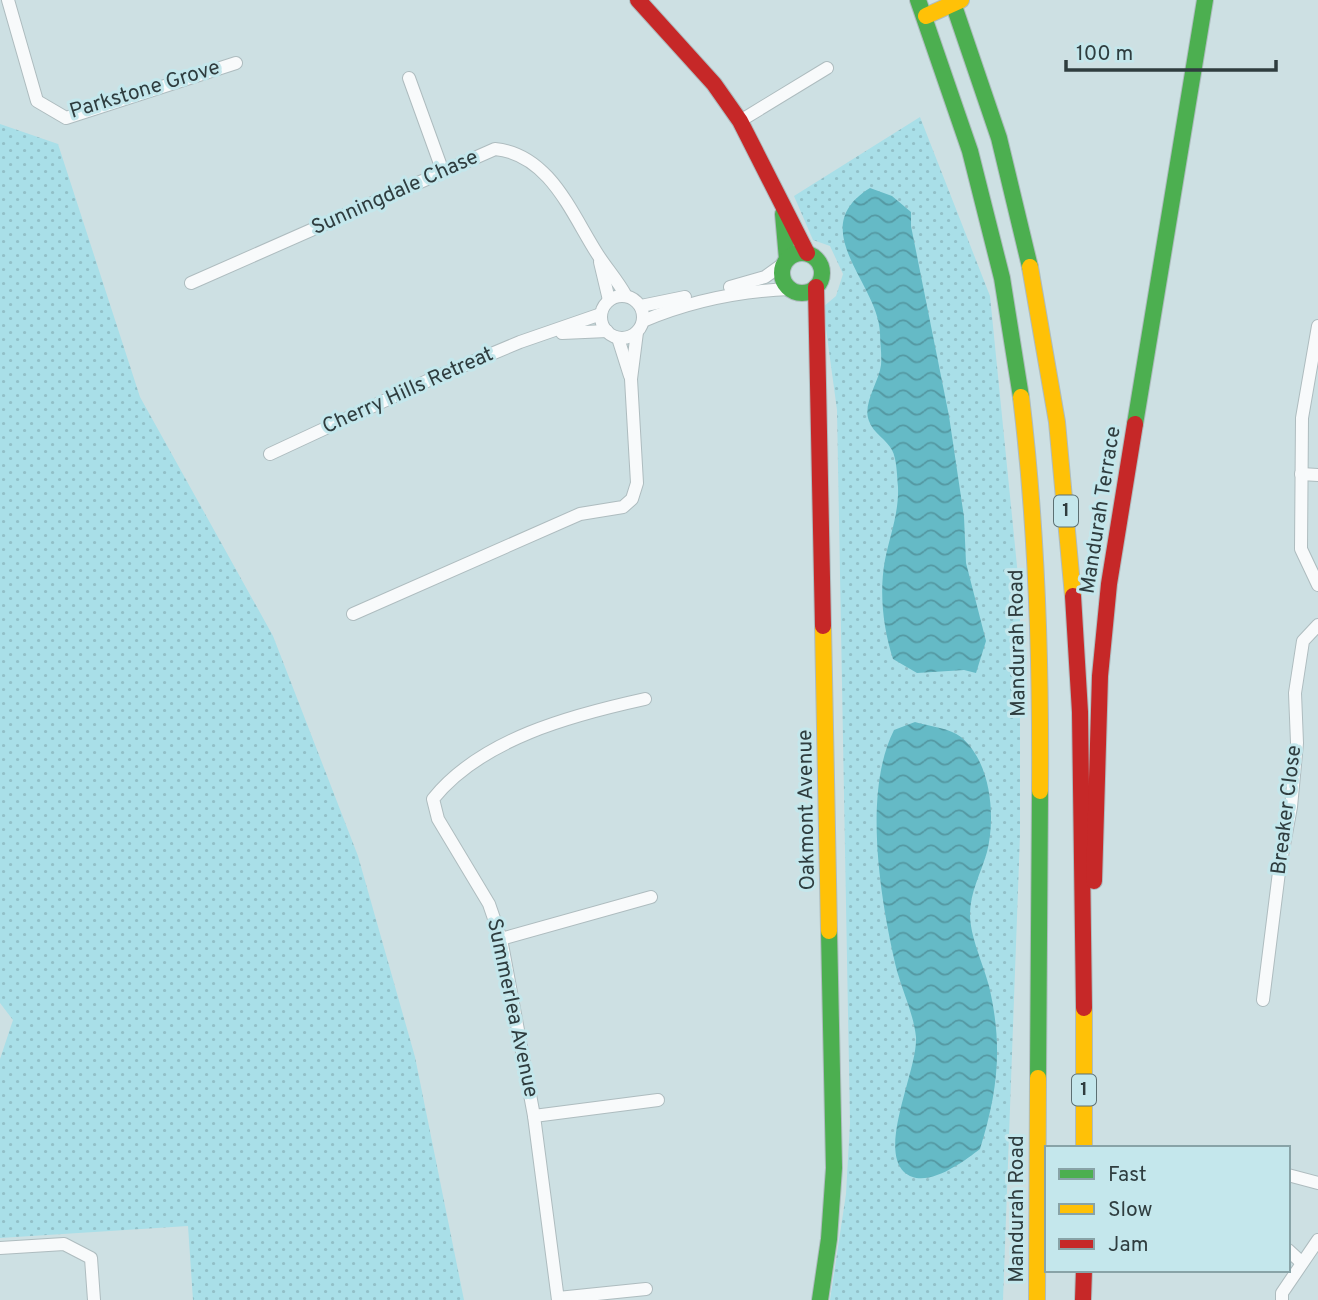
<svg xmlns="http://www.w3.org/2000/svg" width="1318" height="1300" font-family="Overpass,sans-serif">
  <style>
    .grass { fill: url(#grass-dots) }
    .water { fill: url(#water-waves) }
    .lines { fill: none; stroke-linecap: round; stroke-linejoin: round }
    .street-casing { stroke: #aebcbf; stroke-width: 14 }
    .fast-casing { stroke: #aebcbf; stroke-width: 18 }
    .slow-casing { stroke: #aebcbf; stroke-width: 18 }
    .jam-casing { stroke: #aebcbf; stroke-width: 18 }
    .street { stroke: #f8fafb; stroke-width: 12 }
    .fast { stroke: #4caf50; stroke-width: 16 }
    .slow { stroke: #ffc107; stroke-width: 16 }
    .jam { stroke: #c62828; stroke-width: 16 }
    .labels { text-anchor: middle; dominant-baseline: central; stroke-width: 6; stroke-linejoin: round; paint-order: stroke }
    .shield { fill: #c4e7ec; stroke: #5c7073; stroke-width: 2 }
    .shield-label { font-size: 19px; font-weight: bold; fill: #2f3d3f }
    .street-label { font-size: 21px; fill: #2f3d3f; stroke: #c4e7ec }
  </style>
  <defs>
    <pattern id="grass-dots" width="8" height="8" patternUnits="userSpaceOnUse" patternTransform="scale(1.75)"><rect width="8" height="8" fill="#a9dfe8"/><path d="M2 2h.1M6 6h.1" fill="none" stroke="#92c0c8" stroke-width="1.8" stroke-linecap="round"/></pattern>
    <pattern id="water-waves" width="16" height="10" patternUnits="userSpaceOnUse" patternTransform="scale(1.75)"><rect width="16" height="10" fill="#65bac6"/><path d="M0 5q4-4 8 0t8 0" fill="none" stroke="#5498a2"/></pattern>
  </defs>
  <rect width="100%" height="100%" fill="#cde0e3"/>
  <!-- grass -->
  <g class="grass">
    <polygon points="920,117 990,296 1020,596 1020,835 1003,1300 830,1300 846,1194 850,1123 837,410 823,307 836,296 843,274 830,246 813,240 794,196"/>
    <polygon points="0,124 58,144 140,397 273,636 358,856 415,1057 464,1300 193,1300 188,1226 0,1238 0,1059 13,1020 0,1003"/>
  </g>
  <!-- water -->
  <g class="water">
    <path d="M870,188L892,196L911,212V226L949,416L964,517L966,563L986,641L976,673L964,670L917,673L893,659C883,628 879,592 885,560C890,535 899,513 898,487C897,477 897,459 892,450C887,440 873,433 869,421C862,404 879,382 881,365C882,355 880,343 880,333C878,282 804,229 870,188Z"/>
    <path d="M915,722C928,726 950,728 961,737C991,762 996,816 987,852C981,873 970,892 970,914C970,937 983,963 989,986C1003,1046 998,1091 980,1149C963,1162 925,1191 904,1172C878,1147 918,1069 916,1037C914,1016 903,992 897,971C881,904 862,793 894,730Z"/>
  </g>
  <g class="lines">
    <defs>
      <g id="street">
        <polyline points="8,0 37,101 66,118 236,63"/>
        <polyline points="409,78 443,172"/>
        <polyline points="740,121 827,68"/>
        <polyline points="600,262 609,300"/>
        <path d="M191,283L495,149C550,154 572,215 598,255C607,269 618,281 626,296"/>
        <polyline points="730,287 765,277 783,264"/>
        <circle cx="622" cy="317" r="21"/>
        <polyline points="641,306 685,297"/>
        <path d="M643,321C690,301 739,291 790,289"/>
        <polyline points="1318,326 1302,418 1301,549 1318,585"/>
        <polyline points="562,333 607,331"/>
        <polyline points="618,338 630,376"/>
        <polyline points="270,454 427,381 520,342 601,314"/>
        <polyline points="1301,474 1318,475"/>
        <polyline points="353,614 580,514 623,507 632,499 637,483 631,379 637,332"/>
        <polyline points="501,939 651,897"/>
        <polyline points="1263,1000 1279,872 1291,807 1297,743 1295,693 1303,641 1318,625"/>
        <polyline points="534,1116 658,1100"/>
        <polyline points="1288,1175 1318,1183"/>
        <polyline points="0,1248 64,1244 91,1258 94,1300"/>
        <polyline points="1288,1250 1301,1262"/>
        <polyline points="558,1298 646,1289"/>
        <path d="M558,1300L534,1116L501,939L489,904L438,819L433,799C481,739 572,715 645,699"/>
        <polyline points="1282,1300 1282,1293 1318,1240"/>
      </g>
      <g id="fast">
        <polyline points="918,0 970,151 1002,278 1021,397"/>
        <polyline points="952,0 999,138 1030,267"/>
        <polyline points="783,214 787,259"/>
        <circle cx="802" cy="273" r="20"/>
        <polyline points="1135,424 1205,0"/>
        <polyline points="1038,1078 1040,791"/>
        <polyline points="820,1300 829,1239 834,1168 829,931"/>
      </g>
      <g id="slow">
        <polyline points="926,16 961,0"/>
        <polyline points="1030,267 1057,422 1073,596"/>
        <path d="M1021,397C1037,528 1041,659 1040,791"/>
        <polyline points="823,626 829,931"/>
        <polyline points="1084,1148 1084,1008"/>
        <polyline points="1037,1300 1038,1078"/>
      </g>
      <g id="jam">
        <polyline points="638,0 714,84 740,121 807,253"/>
        <polyline points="816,287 823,626"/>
        <polyline points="1073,596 1080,712 1084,1008"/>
        <polyline points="1094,881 1100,676 1109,584 1135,424"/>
        <polyline points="1083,1300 1084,1270"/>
      </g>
    </defs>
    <!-- street casing -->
    <use href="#street" class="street-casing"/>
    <!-- fast casing -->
    <use href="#fast" class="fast-casing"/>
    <!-- slow casing -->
    <use href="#slow" class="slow-casing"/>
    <!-- jam casing -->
    <use href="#jam" class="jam-casing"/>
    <!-- street -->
    <use href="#street" class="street"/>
    <!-- fast -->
    <use href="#fast" class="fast"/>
    <!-- slow -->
    <use href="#slow" class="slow"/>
    <!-- jam -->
    <use href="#jam" class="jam"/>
  </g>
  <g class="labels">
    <!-- shield labels -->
    <g class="shield">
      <rect x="1054" y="495.5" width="24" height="31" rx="5"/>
      <rect x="1072" y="1074.5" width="24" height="31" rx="5"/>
    </g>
    <g class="shield-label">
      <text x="1066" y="511">1</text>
      <text x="1084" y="1090">1</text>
    </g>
    <!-- street labels -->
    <g class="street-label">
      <text transform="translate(145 90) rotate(-17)">Parkstone Grove</text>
      <text transform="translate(395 193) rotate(-24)">Sunningdale Chase</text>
      <text transform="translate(408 391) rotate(-24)">Cherry Hills Retreat</text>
      <text transform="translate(1101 510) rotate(-81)">Mandurah Terrace</text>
      <text transform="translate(1018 643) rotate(-91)">Mandurah Road</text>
      <text transform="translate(807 810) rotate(-91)">Oakmont Avenue</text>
      <text transform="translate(1287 810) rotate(-83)">Breaker Close</text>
      <text transform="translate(512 1008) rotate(78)">Summerlea Avenue</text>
      <text transform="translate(1017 1209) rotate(-90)">Mandurah Road</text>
    </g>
  </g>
  <!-- legend -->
  <rect x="1045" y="1146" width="245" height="126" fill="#c4e7ec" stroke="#88a3a7" stroke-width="2"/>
  <rect x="1059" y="1169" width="35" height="10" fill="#4caf50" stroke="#88a3a7" stroke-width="2"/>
  <text x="1108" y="1181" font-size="21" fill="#2f3d3f">Fast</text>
  <rect x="1059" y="1204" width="35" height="10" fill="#ffc107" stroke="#88a3a7" stroke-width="2"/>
  <text x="1108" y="1216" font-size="21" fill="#2f3d3f">Slow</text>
  <rect x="1059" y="1239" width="35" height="10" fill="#c62828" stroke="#88a3a7" stroke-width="2"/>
  <text x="1108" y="1251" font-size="21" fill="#2f3d3f">Jam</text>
  <!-- scale -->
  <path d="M1066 60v10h210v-10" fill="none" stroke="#2f3d3f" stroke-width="3.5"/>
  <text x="1076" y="60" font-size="21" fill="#2f3d3f" stroke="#c4e7ec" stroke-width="5" paint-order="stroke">100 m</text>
</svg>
